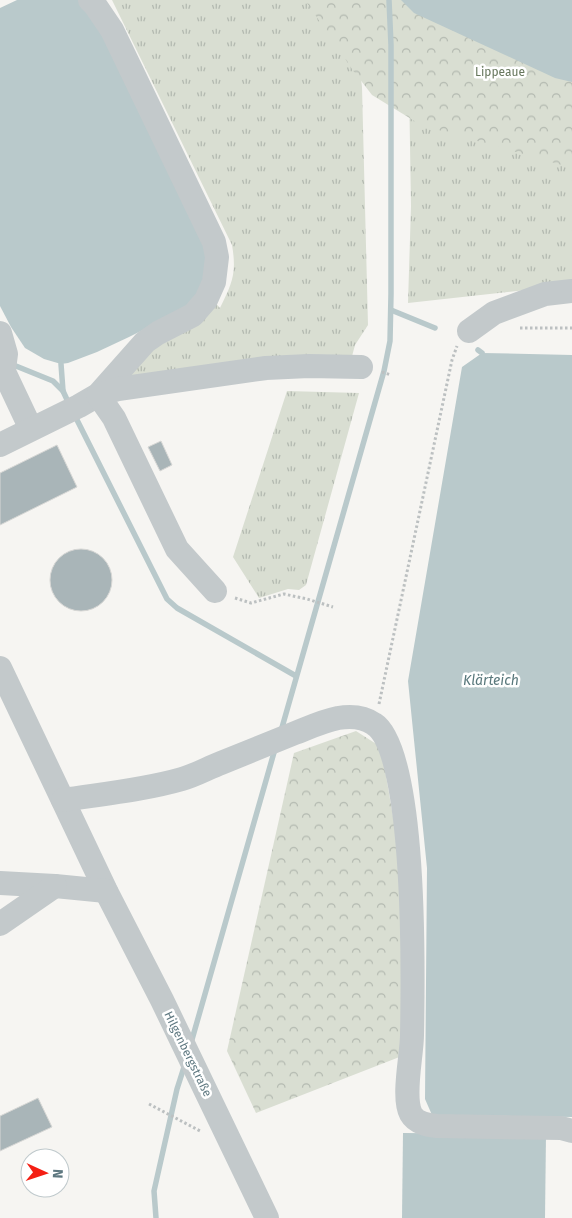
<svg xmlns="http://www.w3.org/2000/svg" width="572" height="1218" font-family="'Fira Sans',sans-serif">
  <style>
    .grass { fill: url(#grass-tufts) }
    .forest { fill: url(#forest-crowns) }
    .water { fill: #b9c9cb }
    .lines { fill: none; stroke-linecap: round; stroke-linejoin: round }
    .stream { stroke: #b9c9cb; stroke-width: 5.5 }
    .building { fill: #a9b5b8; stroke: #d7d7d5 }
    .path { stroke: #bcc0c1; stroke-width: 3; stroke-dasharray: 2.5 2.5; stroke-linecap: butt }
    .minor { stroke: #c3c9cb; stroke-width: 24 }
    .labels { text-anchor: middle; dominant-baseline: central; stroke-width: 5; stroke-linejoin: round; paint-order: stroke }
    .park-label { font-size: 12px; fill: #67775d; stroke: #fff }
    .street-label { font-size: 12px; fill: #5e7880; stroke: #fff }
    .water-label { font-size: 14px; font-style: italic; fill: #59787c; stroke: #fff }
  </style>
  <defs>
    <pattern id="grass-tufts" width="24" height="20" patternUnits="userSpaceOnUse" patternTransform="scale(1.25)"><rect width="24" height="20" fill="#d9ded2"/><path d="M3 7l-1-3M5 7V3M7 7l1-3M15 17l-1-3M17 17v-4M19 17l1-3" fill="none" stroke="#b3b9b0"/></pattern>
    <pattern id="forest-crowns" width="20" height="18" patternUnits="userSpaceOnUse" patternTransform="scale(1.25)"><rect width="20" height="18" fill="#d9ded2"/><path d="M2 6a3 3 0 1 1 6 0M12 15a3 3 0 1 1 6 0" fill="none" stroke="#b3b9b0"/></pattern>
  </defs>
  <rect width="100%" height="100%" fill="#f6f5f2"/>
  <!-- grass -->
  <g class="grass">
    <path d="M112,0H351L362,87L368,325L355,345L351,360L121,383L137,359L212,299L220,308C232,283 237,274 232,245Z"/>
    <polygon points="408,24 572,82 572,285 408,303 411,206"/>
    <polygon points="287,391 359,393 306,585 299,590 288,589 259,598 233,557"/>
  </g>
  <!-- forest -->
  <g class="forest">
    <polygon points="305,0 572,0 572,168 421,125 372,95 352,69"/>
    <polygon points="356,731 381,747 404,880 402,1056 256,1113 227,1051 294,753"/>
  </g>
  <!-- water -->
  <g class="water">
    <polygon points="17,0 78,0 86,6 96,19 206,250 205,282 189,307 129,337 97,352 68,363 61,364 44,359 25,348 11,327 0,306 0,8"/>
    <polygon points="401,0 572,0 572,82 555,78 414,13"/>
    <polygon points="482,353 572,355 572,1117 432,1115 425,1099 427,868 408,681 462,367"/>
    <polygon points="403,1133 546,1134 545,1218 402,1218"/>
  </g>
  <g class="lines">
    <!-- stream -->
    <g class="stream">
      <polyline points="391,310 435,328"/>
      <polyline points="478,350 482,353"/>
      <polyline points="11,364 53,381 63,391 69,404"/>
      <polyline points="61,364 63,391"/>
      <polyline points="74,414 167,599 177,608 296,676"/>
      <polyline points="281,731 384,371 390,341 391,294 391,45 389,0"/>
      <polyline points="191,1043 275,749"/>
      <polyline points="156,1218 154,1191 177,1089 185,1064"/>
    </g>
  </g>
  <!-- building -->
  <g class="building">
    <polygon points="161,441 172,465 160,471 148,447"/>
    <polygon points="57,445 77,487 0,525 0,473"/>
    <circle cx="81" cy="580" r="31"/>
    <polygon points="38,1098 52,1127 0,1151 0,1116"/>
  </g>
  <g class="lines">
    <!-- path -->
    <g class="path">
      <polyline points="520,328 572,328"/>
      <polyline points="382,372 391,375"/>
      <polyline points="235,598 251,603 284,594 307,599 333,607"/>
      <polyline points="379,704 452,360 457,346"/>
      <polyline points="149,1104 202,1132"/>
    </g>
    <!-- minor -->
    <g class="minor">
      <polyline points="469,331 494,313 545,294 572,291"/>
      <polyline points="0,333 6,354 4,369 5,374 31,429"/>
      <polyline points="0,445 79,406 98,395 145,342 158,333 193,315 206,300 214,282 217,257 214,242 112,30 95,5 90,0"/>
      <polyline points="215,591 177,549 114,418 98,395 118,389 266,368 309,366 361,367"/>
      <polyline points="0,668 106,891 162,1000 267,1218"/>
      <path d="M63,800C102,794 144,790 182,779C196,775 208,768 221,763C246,753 270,743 295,733C308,728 323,721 338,718C350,716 364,717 374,724C417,751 413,983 412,1035C412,1055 402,1097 411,1114C416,1123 428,1125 437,1126L561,1128L572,1131"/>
      <polyline points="0,883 55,886 106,891"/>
      <polyline points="0,924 55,886"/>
    </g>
  </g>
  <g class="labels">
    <!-- park labels -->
    <g class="park-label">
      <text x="500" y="72">Lippeaue</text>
    </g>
    <!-- street labels -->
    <g class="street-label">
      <text transform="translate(188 1054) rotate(64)">Hilgenbergstraße</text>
    </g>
    <!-- water labels -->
    <g class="water-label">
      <text x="491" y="680">Klärteich</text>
    </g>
  </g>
  <!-- north arrow -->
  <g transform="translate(45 1173) rotate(93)"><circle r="24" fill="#ffffff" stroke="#bfc9cc"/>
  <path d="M0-4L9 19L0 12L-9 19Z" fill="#f41f14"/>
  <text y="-8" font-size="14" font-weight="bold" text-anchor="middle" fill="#5e7880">N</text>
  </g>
</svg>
